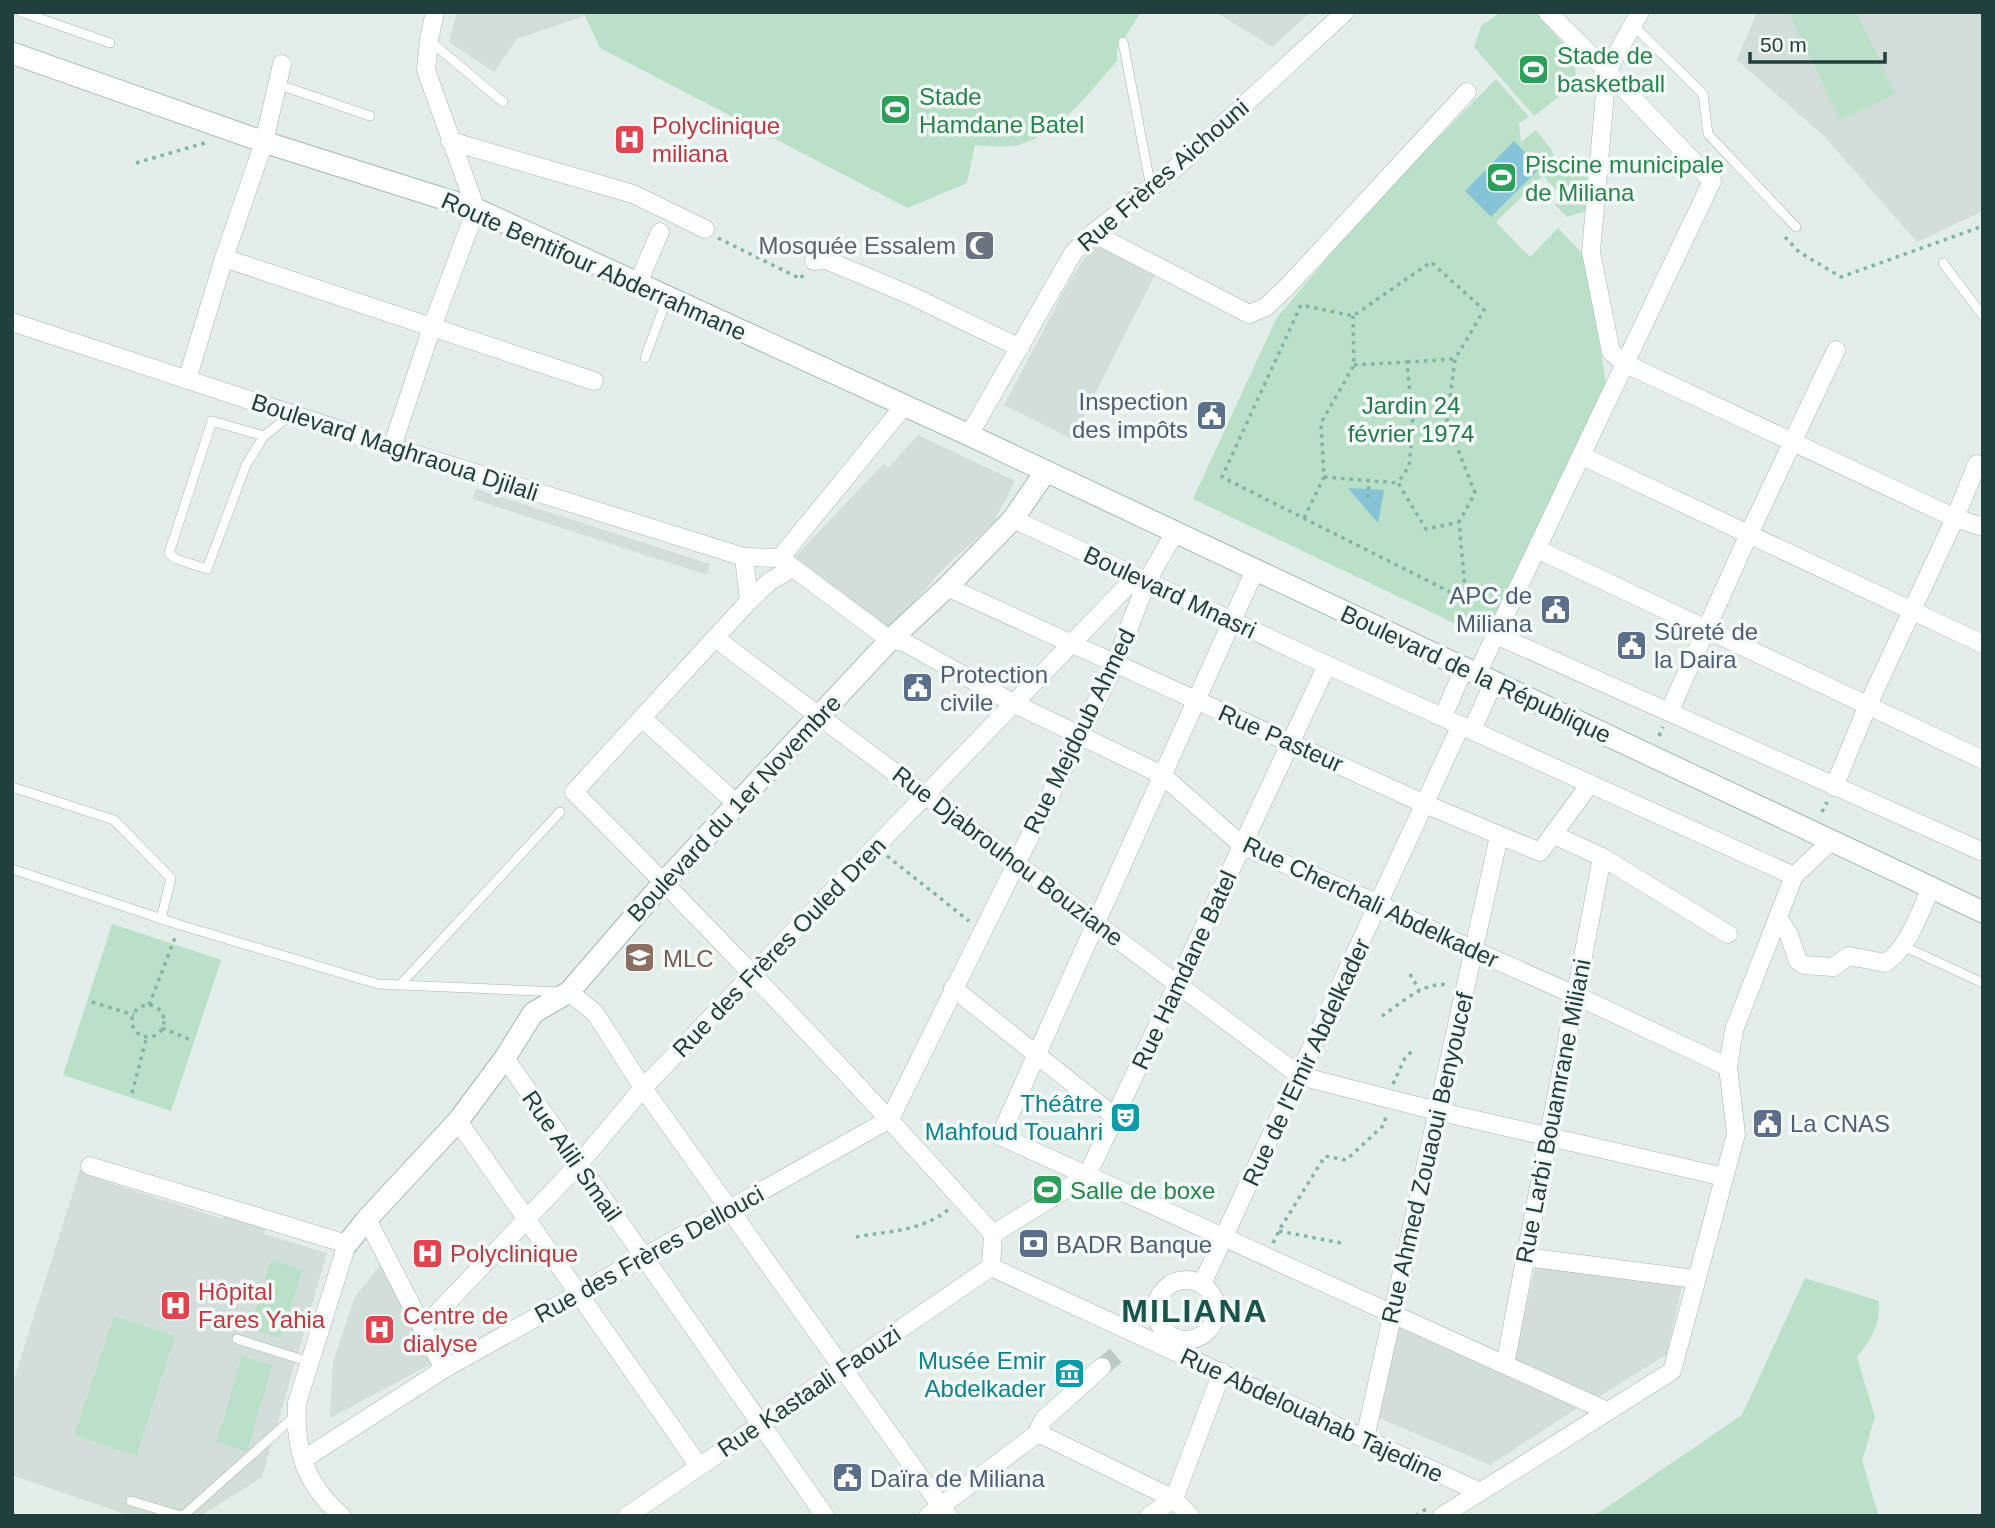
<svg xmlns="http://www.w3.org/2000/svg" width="1995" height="1528" font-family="Helvetica,sans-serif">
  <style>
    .built { fill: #d1ded9 }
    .green { fill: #bae0c8 }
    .water { fill: #87c3d6 }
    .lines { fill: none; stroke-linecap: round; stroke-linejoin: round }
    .street-tunnel { stroke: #bccbc7; stroke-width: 18; stroke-dasharray: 18 9; stroke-linecap: butt }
    .lane-casing { stroke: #a5b6b2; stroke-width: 10 }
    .street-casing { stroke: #a5b6b2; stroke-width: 19 }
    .secondary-casing { stroke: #a0bab3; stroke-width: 23 }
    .path { stroke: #81b3a8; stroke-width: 3.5; stroke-dasharray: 3.5 5; stroke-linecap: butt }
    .lane { stroke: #fff; stroke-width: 9 }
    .street { stroke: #fff; stroke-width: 18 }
    .secondary { stroke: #fff; stroke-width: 21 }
    .labels { text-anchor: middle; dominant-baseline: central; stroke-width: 7; stroke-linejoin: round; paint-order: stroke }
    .leisure-label { font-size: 24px; fill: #27864d; stroke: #f4faf7; text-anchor: start }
    .health-label { font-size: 24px; fill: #be3a42; stroke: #f4faf7; text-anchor: start }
    .street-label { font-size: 24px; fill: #21403b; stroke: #f4faf7 }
    .worship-label { font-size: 24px; fill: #5b616d; stroke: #f4faf7; text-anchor: end }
    .service-label { font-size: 24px; fill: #4e5e75; stroke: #f4faf7; text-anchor: start }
    .park-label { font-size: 24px; fill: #287a4f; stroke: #f4faf7 }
    .education-label { font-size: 24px; fill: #785e54; stroke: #f4faf7; text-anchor: start }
    .culture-label { font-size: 24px; fill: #0d838f; stroke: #f4faf7; text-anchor: end }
    .district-label { font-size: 32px; font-weight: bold; letter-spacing: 2px; fill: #1b544b; stroke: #f4faf7 }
  </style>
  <rect width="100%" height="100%" fill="#e3eeea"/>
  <!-- built -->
  <g class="built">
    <polygon points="457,12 587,12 585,16 517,39 494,72 449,42"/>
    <polygon points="1216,12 1311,12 1272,47"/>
    <polygon points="1757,12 1983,12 1983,211 1917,242 1824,136 1737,60"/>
    <polygon points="1093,244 1155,275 1072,439 1004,405 1065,289"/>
    <polygon points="918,435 1015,481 994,522 942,570 889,630 795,557 883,464 888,468"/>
    <polygon points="476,489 710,564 707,575 473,499"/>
    <polygon points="80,1170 110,1183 223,1219 227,1210 267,1223 264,1234 327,1253 262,1477 201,1516 131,1516 12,1475 12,1386"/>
    <polygon points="382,1262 433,1363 330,1418 333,1362 355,1297"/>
    <polygon points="1535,1268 1683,1282 1667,1354 1597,1398 1514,1360"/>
    <polygon points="1398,1325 1480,1364 1580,1406 1490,1465 1377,1417"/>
  </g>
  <!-- green -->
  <g class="green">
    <path d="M587,12H1141L1117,49V61C1089,92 1060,134 1018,145C1005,148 988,146 975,145L967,183L908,208L600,48L585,16Z"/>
    <polygon points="1501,12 1535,12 1575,56 1576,83 1534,116 1474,47 1481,26"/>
    <polygon points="1793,12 1856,12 1895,94 1840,120 1790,14"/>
    <polygon points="1496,79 1529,117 1519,123 1521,142 1536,130 1551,149 1560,172 1588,162 1586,211 1567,217 1555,205 1563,197 1543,176 1496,222 1530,257 1558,228 1585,256 1607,389 1494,629 1477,634 1193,499 1276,319 1370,207"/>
    <polygon points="112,924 221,960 171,1111 63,1075"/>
    <polygon points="271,1260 302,1270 281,1338 250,1329"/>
    <path d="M1805,1278L1879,1301C1880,1326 1872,1338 1857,1357L1875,1417L1862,1461L1879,1516H1594L1742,1415Z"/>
    <polygon points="114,1316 175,1336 136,1456 75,1435"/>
    <polygon points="242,1356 272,1365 247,1451 217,1442"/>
  </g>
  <!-- water -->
  <g class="water">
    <polygon points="1514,141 1540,168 1491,217 1465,191"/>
    <polygon points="1348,488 1384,490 1378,523"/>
  </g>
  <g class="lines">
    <!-- street-tunnel -->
    <polyline class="street-tunnel" points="1102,1367 1120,1352"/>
    <defs>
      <g id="lane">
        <polyline points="21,12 110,43"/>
        <polyline points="1633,25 1703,94 1708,134 1796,227"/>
        <polyline points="430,41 503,102"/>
        <polyline points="1123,42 1151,188"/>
        <polyline points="277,84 370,116"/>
        <polyline points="1943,263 1983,316"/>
        <polyline points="645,358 667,298"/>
        <polyline points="264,436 212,421 169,553 176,559 207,569 246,465 264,436 292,414"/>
        <polyline points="12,787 114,820 171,878 161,919"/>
        <polyline points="12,869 180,925 378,984 560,992"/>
        <polyline points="1903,946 1983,983"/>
        <polyline points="400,985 560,812"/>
        <polyline points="237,1339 310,1362"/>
        <polyline points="131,1501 181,1516"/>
        <polyline points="183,1516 295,1416"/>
      </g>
      <g id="street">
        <polyline points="1640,12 1607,71 1591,252 1611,352 1626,364 1955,518 1983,527"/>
        <polyline points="450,141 633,194 705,229"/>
        <polyline points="1093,233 1249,314 1266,307 1287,287 1467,92"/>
        <polyline points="224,258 594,381"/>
        <polyline points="814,261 826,260 910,295 1020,348"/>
        <polyline points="638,283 660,232"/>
        <polyline points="12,322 392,447 744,557 780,558"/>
        <polyline points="187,380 224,258 264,142 282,64"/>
        <polyline points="969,435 1073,253 1093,233 1178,166 1345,12"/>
        <polyline points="392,447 432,327 476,209 426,70 429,40 435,12"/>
        <polyline points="1582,456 1983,644"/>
        <polyline points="1013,519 1327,665 1794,876"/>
        <polyline points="1537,549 1983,760"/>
        <polyline points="744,557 749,601"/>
        <polyline points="780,558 890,640 904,642 1013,703 1162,775 1243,846 1379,904 1473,950 1575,995 1728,1067"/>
        <polyline points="780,558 904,406"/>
        <path d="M793,568L770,581L749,601L574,792C718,936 858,1083 993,1234L991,1267"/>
        <polyline points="1255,570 1000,1136 1607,1411"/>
        <polyline points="947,587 1425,804 1540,852 1590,784"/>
        <polyline points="1496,635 1983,852"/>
        <polyline points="715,638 1300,1076 1437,1111 1724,1177"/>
        <polyline points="1477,674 1712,181 1607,71 1547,12"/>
        <polyline points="1669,712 1749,534 1836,350"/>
        <polyline points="1443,717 1464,668"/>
        <polyline points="642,718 737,804"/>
        <polyline points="1472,730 1494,682"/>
        <polyline points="1834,787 1868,705 1955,518 1977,464"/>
        <polyline points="1554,835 1602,857 1728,934"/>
        <path d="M1778,917L1789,935L1798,961L1804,965L1833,967L1849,956L1885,963C1909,948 1919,913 1931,888"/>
        <polyline points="953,988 1115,1117"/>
        <polyline points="569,992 595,1013 643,1088 948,1516"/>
        <polyline points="505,1058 825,1516"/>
        <polyline points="458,1121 699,1466"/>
        <path d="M90,1166L347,1244L297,1403C294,1450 306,1485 342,1516"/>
        <polyline points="367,1219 444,1369"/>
        <polyline points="993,1234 1087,1176 1327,665"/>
        <polyline points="1526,1257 1695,1279"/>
        <polyline points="991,1267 1480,1492"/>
        <circle cx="1186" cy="1310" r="30"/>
        <polyline points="1202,1284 1461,725"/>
        <polyline points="423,1328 579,1164 643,1088 1127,586 1147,581"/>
        <polyline points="1505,1365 1602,857"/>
        <polyline points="1035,1436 1044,1419 1102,1367"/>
        <polyline points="1365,1438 1499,836"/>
        <polyline points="304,1459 444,1369 890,1119 1115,664 1147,581 1175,532"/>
        <polyline points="627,1516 991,1267"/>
        <polyline points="928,1516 1038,1433 1174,1499 1190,1516"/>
        <polyline points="1149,1516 1174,1499 1222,1372"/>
        <polyline points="1442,1516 1672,1371 1736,1134 1728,1067 1734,1030 1794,876 1831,841"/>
      </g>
      <g id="secondary">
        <polyline points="12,53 264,142 476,209 969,435 1983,912"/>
        <polyline points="347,1244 367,1219 458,1121 505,1058 533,1013 569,992 664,882 820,715 890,640 947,587 1013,519 1046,471"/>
      </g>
    </defs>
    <!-- lane casing -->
    <use href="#lane" class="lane-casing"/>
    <!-- street casing -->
    <use href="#street" class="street-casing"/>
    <!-- secondary casing -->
    <use href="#secondary" class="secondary-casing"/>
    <!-- path -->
    <g class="path">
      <polyline points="136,163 208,142"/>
      <polyline points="1785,237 1799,252 1841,277 1983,226"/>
      <polyline points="718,238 801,279 803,274"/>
      <polyline points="1407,362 1454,359"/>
      <polyline points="1354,365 1407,362 1413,425 1409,466 1398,483 1426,529 1459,522"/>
      <polyline points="1324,477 1398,483"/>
      <polyline points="1368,498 1369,481"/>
      <polyline points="1304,518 1324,477 1321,423 1354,365 1353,316"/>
      <polyline points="1466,600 1222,477 1301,305 1353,316 1431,262 1484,310 1455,359 1447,421 1475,493 1459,522 1466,600 1477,634"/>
      <polyline points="1659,736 1663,727"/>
      <polyline points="1822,812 1827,802"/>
      <polyline points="887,856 969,921"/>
      <polyline points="1410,974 1419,990"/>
      <polyline points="92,1002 134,1015"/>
      <polyline points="149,1005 176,935"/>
      <circle cx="148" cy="1021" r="16"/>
      <path d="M1382,1016C1402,1003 1423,981 1449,985"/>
      <polyline points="162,1028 191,1040"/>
      <polyline points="1393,1084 1405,1058 1413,1050"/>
      <polyline points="132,1093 147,1036"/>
      <polyline points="1279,1231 1341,1243"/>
      <path d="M856,1237C889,1231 923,1231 949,1209"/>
      <polyline points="1273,1243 1281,1227 1325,1156 1346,1160 1384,1125 1386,1116"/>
      <polyline points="1416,1516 1426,1509"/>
    </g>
    <!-- lane -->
    <use href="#lane" class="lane"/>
    <!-- street -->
    <use href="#street" class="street"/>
    <!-- secondary -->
    <use href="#secondary" class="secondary"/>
  </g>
  <!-- icons -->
  <defs>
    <symbol id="stadium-square" viewBox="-11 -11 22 22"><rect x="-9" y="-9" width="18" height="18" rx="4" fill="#2e9e5b" stroke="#f4faf7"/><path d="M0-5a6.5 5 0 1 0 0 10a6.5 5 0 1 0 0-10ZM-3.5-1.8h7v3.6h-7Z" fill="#fff"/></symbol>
    <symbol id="hospital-square" viewBox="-11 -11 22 22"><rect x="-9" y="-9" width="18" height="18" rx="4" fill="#e0444e" stroke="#f4faf7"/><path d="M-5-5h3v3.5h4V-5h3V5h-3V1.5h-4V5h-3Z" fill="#fff"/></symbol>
    <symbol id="mosque-square" viewBox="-11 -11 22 22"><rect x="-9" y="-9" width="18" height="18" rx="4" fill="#6b7280" stroke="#f4faf7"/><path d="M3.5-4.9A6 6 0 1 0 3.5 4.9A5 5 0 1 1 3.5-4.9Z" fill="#fff"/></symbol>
    <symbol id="civic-square" viewBox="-11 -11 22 22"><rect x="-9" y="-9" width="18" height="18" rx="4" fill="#5c6f8a" stroke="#f4faf7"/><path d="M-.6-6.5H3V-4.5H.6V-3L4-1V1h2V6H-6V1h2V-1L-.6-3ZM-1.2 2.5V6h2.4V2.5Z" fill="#fff"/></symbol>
    <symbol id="university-square" viewBox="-11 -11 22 22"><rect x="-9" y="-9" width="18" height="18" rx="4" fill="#8d6e63" stroke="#f4faf7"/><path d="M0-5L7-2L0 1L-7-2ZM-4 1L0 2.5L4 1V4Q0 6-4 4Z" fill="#fff"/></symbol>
    <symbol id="theatre-square" viewBox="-11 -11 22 22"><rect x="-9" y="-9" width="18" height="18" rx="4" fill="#0f9aa8" stroke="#f4faf7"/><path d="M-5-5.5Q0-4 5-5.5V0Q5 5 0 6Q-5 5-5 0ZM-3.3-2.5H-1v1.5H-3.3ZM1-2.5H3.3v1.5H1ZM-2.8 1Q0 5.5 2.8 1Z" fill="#fff"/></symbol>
    <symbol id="bank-square" viewBox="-11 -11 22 22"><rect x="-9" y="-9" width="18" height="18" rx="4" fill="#5c6f8a" stroke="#f4faf7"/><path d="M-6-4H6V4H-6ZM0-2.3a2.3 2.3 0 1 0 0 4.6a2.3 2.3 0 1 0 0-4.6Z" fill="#fff"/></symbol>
    <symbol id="museum-square" viewBox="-11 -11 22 22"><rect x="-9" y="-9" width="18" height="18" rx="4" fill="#0f9aa8" stroke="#f4faf7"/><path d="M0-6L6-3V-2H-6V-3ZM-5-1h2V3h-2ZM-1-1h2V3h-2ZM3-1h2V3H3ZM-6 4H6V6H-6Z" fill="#fff"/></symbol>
  </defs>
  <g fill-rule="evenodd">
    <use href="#stadium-square" x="1516" y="52" width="35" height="35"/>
    <use href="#stadium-square" x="878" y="92" width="35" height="35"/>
    <use href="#hospital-square" x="612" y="122" width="35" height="35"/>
    <use href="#stadium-square" x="1484" y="160" width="35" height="35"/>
    <use href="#mosque-square" x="962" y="228" width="35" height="35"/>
    <use href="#civic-square" x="1194" y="398" width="35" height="35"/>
    <use href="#civic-square" x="1538" y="592" width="35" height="35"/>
    <use href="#civic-square" x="1614" y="628" width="35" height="35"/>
    <use href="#civic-square" x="900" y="670" width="35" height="35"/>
    <use href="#university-square" x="622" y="940" width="35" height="35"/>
    <use href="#theatre-square" x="1108" y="1100" width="35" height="35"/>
    <use href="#civic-square" x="1750" y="1106" width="35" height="35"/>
    <use href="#stadium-square" x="1030" y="1172" width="35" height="35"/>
    <use href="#bank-square" x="1016" y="1226" width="35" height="35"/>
    <use href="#hospital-square" x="410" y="1236" width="35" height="35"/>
    <use href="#hospital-square" x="158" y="1288" width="35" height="35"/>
    <use href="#hospital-square" x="362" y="1312" width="35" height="35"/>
    <use href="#museum-square" x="1052" y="1356" width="35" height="35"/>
    <use href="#civic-square" x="830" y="1460" width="35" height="35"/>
  </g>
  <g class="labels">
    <!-- leisure labels -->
    <g class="leisure-label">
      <text x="1557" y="55">Stade de<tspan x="1557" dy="28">basketball</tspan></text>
      <text x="919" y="96">Stade<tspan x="919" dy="28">Hamdane Batel</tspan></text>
      <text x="1525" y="164">Piscine municipale<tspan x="1525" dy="28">de Miliana</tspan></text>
      <text x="1070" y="1190">Salle de boxe</text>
    </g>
    <!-- health labels -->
    <g class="health-label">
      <text x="652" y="125">Polyclinique<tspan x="652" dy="28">miliana</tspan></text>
      <text x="450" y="1253">Polyclinique</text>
      <text x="198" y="1291">Hôpital<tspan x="198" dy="28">Fares Yahia</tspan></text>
      <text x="403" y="1315">Centre de<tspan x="403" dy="28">dialyse</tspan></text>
    </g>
    <!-- street labels -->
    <g class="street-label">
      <text transform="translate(1163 175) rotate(-41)">Rue Frères Aichouni</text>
      <text transform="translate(594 266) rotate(24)">Route Bentifour Abderrahmane</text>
      <text transform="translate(395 447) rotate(18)">Boulevard Maghraoua Djilali</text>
      <text transform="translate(1170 592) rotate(25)">Boulevard Mnasri</text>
      <text transform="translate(1476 674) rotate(25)">Boulevard de la République</text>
      <text transform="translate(1079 731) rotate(-64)">Rue Mejdoub Ahmed</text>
      <text transform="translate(1281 738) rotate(24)">Rue Pasteur</text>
      <text transform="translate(734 808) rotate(-47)">Boulevard du 1er Novembre</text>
      <text transform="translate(1008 856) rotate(37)">Rue Djabrouhou Bouziane</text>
      <text transform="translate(1371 902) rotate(25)">Rue Cherchali Abdelkader</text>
      <text transform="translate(779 947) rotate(-46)">Rue des Frères Ouled Dren</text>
      <text transform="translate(1184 970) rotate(-65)">Rue Hamdane Batel</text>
      <text transform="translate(1306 1062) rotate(-65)">Rue de l'Emir Abdelkader</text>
      <text transform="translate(1553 1111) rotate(-79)">Rue Larbi Bouamrane Miliani</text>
      <text transform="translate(572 1156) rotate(55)">Rue Alili Smail</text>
      <text transform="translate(1427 1158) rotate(-77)">Rue Ahmed Zouaoui Benyoucef</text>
      <text transform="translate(649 1254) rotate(-29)">Rue des Frères Dellouci</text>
      <text transform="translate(809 1391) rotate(-34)">Rue Kastaali Faouzi</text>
      <text transform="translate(1312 1415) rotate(25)">Rue Abdelouahab Tajedine</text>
    </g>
    <!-- worship labels -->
    <g class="worship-label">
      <text x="956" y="245">Mosquée Essalem</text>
    </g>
    <!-- service labels -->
    <g class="service-label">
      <text x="1188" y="401" text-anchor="end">Inspection<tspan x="1188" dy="28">des impôts</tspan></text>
      <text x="1532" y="595" text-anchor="end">APC de<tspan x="1532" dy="28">Miliana</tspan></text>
      <text x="1654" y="631">Sûreté de<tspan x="1654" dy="28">la Daira</tspan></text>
      <text x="940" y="674">Protection<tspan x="940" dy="28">civile</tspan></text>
      <text x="1790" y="1123">La CNAS</text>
      <text x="1056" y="1244">BADR Banque</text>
      <text x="870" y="1478">Daïra de Miliana</text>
    </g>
    <!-- park labels -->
    <g class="park-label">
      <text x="1411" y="405">Jardin 24<tspan x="1411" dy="28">février 1974</tspan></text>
    </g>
    <!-- education labels -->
    <g class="education-label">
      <text x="663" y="958">MLC</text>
    </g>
    <!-- culture labels -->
    <g class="culture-label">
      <text x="1103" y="1103">Théâtre<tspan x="1103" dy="28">Mahfoud Touahri</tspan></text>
      <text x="1046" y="1360">Musée Emir<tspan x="1046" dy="28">Abdelkader</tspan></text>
    </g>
    <!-- district labels -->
    <g class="district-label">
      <text x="1195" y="1311">MILIANA</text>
    </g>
  </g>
  <!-- border -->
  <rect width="1995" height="1528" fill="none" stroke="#21403b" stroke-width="28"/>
  <!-- scale -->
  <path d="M1750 52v10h135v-10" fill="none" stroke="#21403b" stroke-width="3.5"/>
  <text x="1760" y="52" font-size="21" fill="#21403b" stroke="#f4faf7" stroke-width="5" paint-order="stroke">50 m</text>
</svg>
